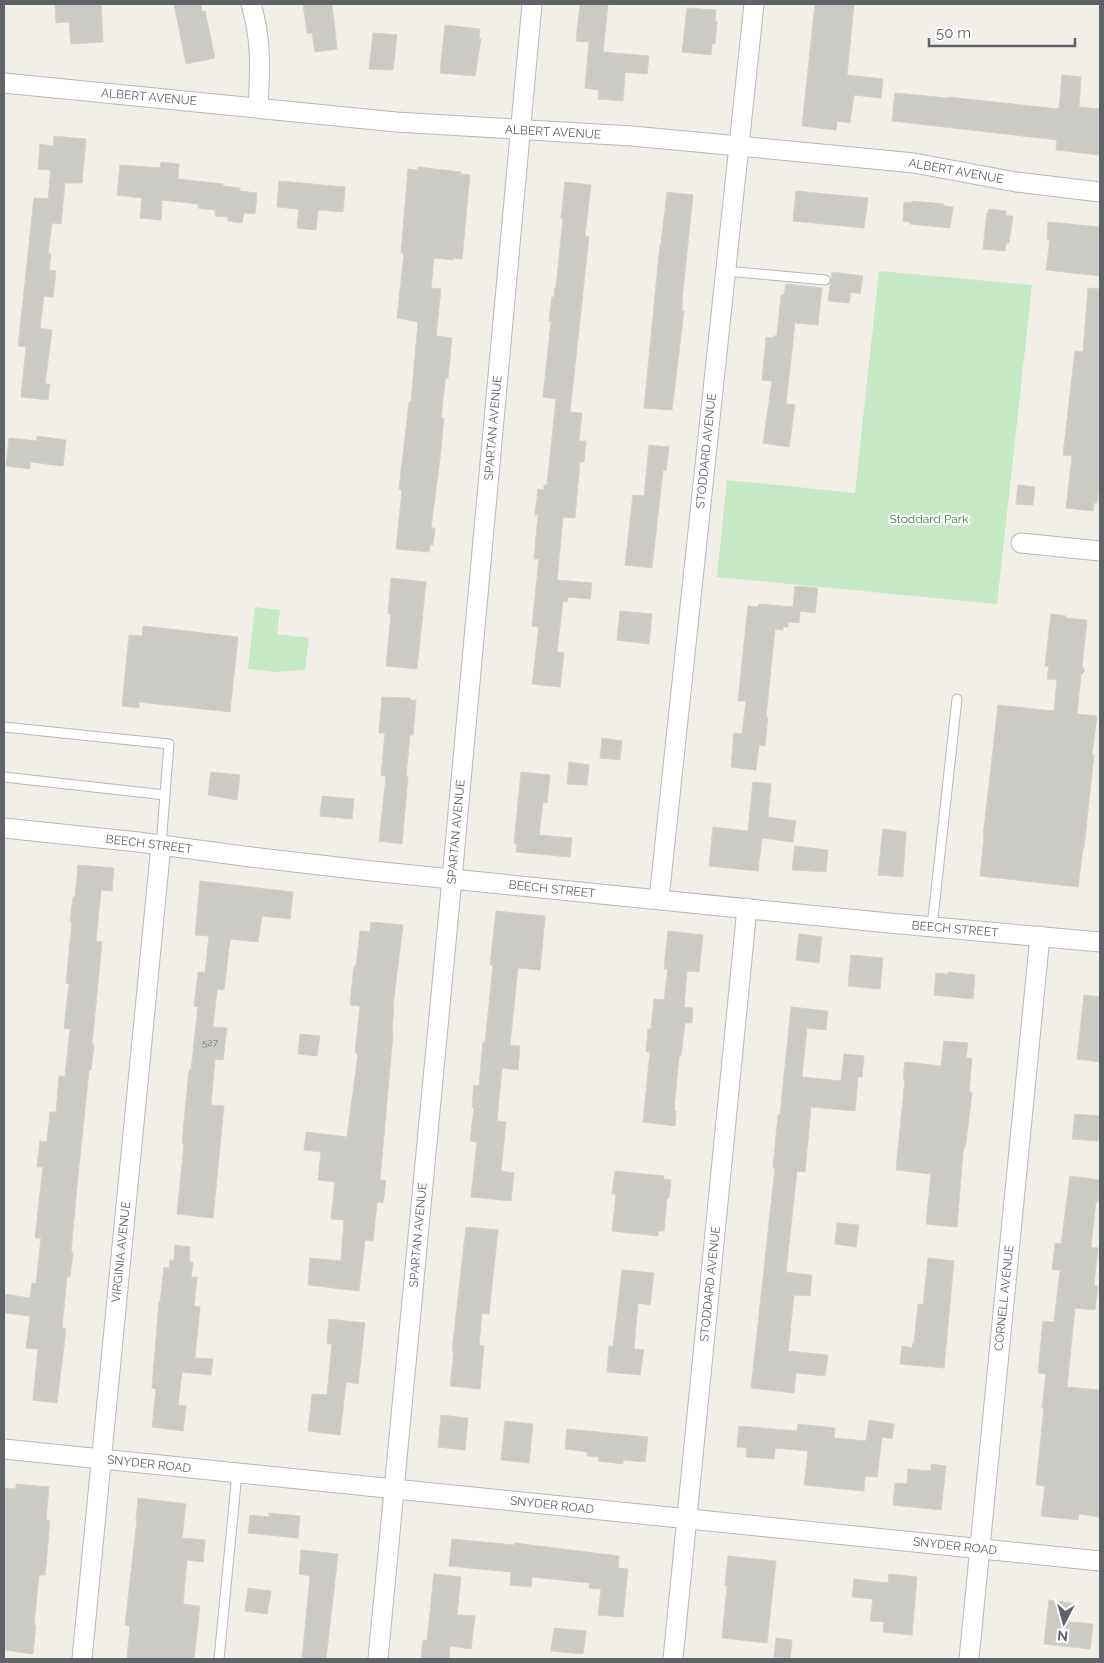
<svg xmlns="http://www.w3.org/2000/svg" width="1104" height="1663" font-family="Raleway,sans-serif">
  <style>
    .green { fill: #c5e8c5 }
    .building { fill: #cccac5; stroke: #d6d1c6 }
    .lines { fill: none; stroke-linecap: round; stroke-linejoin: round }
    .lane-casing { stroke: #b5b8bc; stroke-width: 11 }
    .street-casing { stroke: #b5b8bc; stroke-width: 21 }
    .lane { stroke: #fff; stroke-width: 9 }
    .street { stroke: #fff; stroke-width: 19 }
    .labels { text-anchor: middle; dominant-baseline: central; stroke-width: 4.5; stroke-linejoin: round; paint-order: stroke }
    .number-label { font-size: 10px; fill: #7a7d7f }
    .street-label { font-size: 12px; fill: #5f6368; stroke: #fff }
    .park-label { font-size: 12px; fill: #348238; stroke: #fff }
  </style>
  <rect width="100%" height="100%" fill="#f1efe8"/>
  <!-- green -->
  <g class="green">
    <polygon points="879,271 1032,285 997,604 717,577 727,480 855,493"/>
    <polygon points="255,607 280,610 277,634 309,638 305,670 275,672 248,669"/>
  </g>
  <!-- building -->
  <g class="building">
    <polygon points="55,4 101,4 103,42 71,44 69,22 56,23"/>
    <polygon points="174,4 201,4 202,12 205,11 215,58 186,64"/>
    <polygon points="303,4 332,4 337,49 315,52 312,33 307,33"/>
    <polygon points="580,4 608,4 603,52 649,56 647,74 625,72 623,101 598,99 599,90 585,88 589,42 576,41"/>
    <polygon points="815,4 854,4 847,75 883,79 881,98 854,95 850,123 837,121 836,130 802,126"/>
    <polygon points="687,8 716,10 715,21 717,21 715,44 712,44 711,55 682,52"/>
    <polygon points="445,25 480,29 479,39 481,39 475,76 440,73"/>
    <polygon points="373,33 397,35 393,70 369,69"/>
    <polygon points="1062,75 1081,77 1079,107 1100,109 1100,155 1056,150 1057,140 892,121 895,93 948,98 948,97 1059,109"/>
    <polygon points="54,136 86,139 82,183 65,183 61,224 52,223 48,254 51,254 49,270 56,271 53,297 44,296 40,328 52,330 45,384 50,384 48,400 21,397 26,347 18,346 34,198 48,199 51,170 38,169 40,144 53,146"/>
    <polygon points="161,162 179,164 178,179 223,184 223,186 240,188 240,191 257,193 255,214 244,213 242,223 228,221 228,217 215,216 215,210 198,208 198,204 162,200 161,220 140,218 142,198 117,195 120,165 160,168"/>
    <polygon points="418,167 461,172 461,174 470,175 462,259 454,258 453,260 434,258 431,288 441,289 436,336 452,338 448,378 446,378 445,381 441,418 444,418 440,459 431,528 435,528 433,545 430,544 429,552 396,549 402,490 399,489 409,402 411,402 418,322 397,318 404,253 401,253 408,169 418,170"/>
    <polygon points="279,181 345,187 343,212 318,210 316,230 297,228 299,209 277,207"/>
    <polygon points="565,182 591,185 585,236 589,237 570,412 582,413 579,441 586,441 584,462 580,462 575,518 563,517 557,580 592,583 590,599 568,597 567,602 563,601 557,652 564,653 560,687 532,684 539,627 532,626 539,559 534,559 538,515 535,515 538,489 544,490 544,485 547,485 556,399 543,397 551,321 549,321 552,297 554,297 555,287 556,287 563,219 561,219"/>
    <polygon points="796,191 868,198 864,228 793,221"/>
    <polygon points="667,192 693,195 682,301 682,311 684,311 672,410 644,408 660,244 661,244"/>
    <polygon points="912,201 944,204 944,206 953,207 950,228 910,224 910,222 903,221 904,202 912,203"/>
    <polygon points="989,209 1006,211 1006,216 1013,216 1009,243 1006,243 1005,251 983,249 987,213 988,213"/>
    <polygon points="1048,222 1100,227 1100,276 1046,270 1050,240 1047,240"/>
    <polygon points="832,272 863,276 860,294 851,292 849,303 828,301"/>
    <polygon points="786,284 822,288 818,325 795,323 786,404 795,405 789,447 763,443 772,381 762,380 766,337 773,338 773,336 777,336 781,295 784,295"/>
    <polygon points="1088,288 1100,289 1100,478 1097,503 1094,503 1093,511 1066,508 1072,456 1063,455 1075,351 1083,352"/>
    <polygon points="37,436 66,440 63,466 30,462 30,469 6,466 9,438 37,441"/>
    <polygon points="649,445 669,447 666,471 663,470 652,568 625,565 633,495 644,496"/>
    <polygon points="1018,485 1035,487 1033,505 1016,504"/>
    <polygon points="391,578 426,582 417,669 386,666 391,614 388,614"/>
    <polygon points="795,586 818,588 815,613 800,611 799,623 788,622 788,627 783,627 783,630 775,629 766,717 768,717 765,746 759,745 756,770 731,767 734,733 742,734 746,701 738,701 748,606 758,607 759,604 793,607"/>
    <polygon points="620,611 652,614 649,644 617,640"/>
    <polygon points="1051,614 1066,616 1066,618 1087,620 1082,666 1085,671 1081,675 1077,714 1097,716 1092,755 1094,755 1084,848 1083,848 1078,887 980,876 984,837 983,837 998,705 1054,711 1057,680 1047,679 1049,666 1045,666"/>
    <polygon points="143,626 238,637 230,712 139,702 139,708 122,706 129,635 142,636"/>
    <polygon points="382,697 410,698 410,700 416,700 413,735 410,735 406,776 408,777 402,844 379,841 386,776 381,775 385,733 379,733"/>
    <polygon points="602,738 622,741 620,760 600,758"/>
    <polygon points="569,762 589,765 587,785 567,784"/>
    <polygon points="211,772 240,775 237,800 208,795"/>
    <polygon points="521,772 550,775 547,803 543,802 539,835 572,838 570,857 516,852 517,844 514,843"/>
    <polygon points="753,782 771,784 768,817 796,821 793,842 762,838 758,871 709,866 713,827 748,831"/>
    <polygon points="322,796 354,799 352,819 320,816"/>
    <polygon points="883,829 906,832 903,877 878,875"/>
    <polygon points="795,846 828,850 826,872 792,870"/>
    <polygon points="78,865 114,868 112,891 101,890 96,941 102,942 92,1045 94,1045 91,1070 89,1070 77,1186 71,1252 73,1252 70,1277 67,1276 62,1328 66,1329 57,1403 33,1400 38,1349 26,1348 30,1316 4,1313 4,1294 30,1298 32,1283 36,1284 41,1238 35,1238 43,1167 37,1167 40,1141 47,1142 50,1112 56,1112 59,1076 65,1076 70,1029 64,1028 69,984 66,983 72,922 70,922 73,897 75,897"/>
    <polygon points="200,881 293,892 290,919 262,916 258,942 230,939 224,990 217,989 213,1027 227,1028 223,1060 215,1059 211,1105 224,1106 213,1218 177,1214 184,1144 182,1143 189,1070 191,1070 198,1007 194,1006 198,972 205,973 209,936 195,935"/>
    <polygon points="496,911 545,916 540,970 518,968 510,1045 520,1046 518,1070 502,1068 497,1121 506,1122 501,1171 514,1173 511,1201 471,1197 477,1142 470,1141 474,1108 472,1107 474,1085 479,1086 483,1042 485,1043 493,965 490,965"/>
    <polygon points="371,922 403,925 393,1005 394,1005 392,1033 393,1033 380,1180 386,1181 383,1203 377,1202 373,1241 365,1240 359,1291 308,1285 310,1258 341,1261 344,1220 331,1219 335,1182 318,1180 321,1152 304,1150 306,1132 347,1137 358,1054 355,1053 360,1006 350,1005 354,966 356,966 360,931 370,932"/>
    <polygon points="668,931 703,935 699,972 687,971 684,1007 693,1008 692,1023 685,1023 681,1056 679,1056 674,1110 676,1111 675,1126 643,1122 650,1052 646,1052 648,1029 651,1029 654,999 664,1000 668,969 664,969"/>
    <polygon points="799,934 822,937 819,963 796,960"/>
    <polygon points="851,955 883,958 880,989 848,986"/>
    <polygon points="948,972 975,975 973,999 934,995 936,973 948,974"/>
    <polygon points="1084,995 1100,997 1100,1062 1077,1059"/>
    <polygon points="791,1007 828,1011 826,1030 807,1028 802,1077 841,1081 844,1054 864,1056 862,1077 858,1077 855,1111 811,1107 805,1172 797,1171 786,1272 812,1275 810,1296 794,1295 788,1351 828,1355 825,1376 796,1373 794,1393 751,1388 775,1168 773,1168 778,1115 780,1115"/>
    <polygon points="300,1034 320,1036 317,1056 298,1054"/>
    <polygon points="944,1041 968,1043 966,1058 972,1058 969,1092 972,1092 966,1142 963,1152 957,1227 926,1224 931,1174 896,1170 905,1079 903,1079 905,1062 941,1066"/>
    <polygon points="1075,1114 1100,1116 1098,1141 1072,1139"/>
    <polygon points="615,1171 664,1176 663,1179 671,1180 669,1198 667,1198 664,1231 658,1231 658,1236 612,1231 616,1194 612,1194"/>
    <polygon points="1070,1176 1100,1180 1098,1202 1096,1202 1091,1247 1098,1248 1094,1285 1098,1286 1095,1310 1075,1308 1067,1387 1100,1390 1100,1517 1079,1514 1078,1520 1041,1516 1045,1486 1036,1485 1044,1408 1042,1408 1046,1374 1038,1373 1043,1321 1054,1322 1060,1270 1052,1270 1055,1243 1061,1244"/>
    <polygon points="837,1223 859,1225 856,1247 835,1244"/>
    <polygon points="466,1227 498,1230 489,1314 482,1313 479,1345 484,1346 480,1389 450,1386 454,1351 452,1351"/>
    <polygon points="175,1245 190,1247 189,1262 193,1262 191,1277 197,1277 194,1306 200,1307 195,1358 213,1359 211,1375 182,1372 178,1405 186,1406 183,1431 152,1427 156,1389 152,1388 159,1302 160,1302 164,1267 169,1268 170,1260 174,1260"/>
    <polygon points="928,1258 954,1261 944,1368 900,1364 902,1346 912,1348 913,1343 914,1343 918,1304 923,1305"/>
    <polygon points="622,1270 654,1273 650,1305 638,1303 634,1349 644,1350 640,1375 607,1372 609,1346 613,1347"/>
    <polygon points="329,1319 365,1323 358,1384 346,1382 340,1435 308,1431 312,1394 327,1395 332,1344 327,1344"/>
    <polygon points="441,1415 468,1418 465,1450 438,1447"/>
    <polygon points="869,1420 894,1424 892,1439 882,1437 877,1477 865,1476 864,1491 804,1485 808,1451 775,1448 774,1459 746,1457 747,1448 737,1447 739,1426 797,1431 798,1424 835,1428 834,1438 866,1441"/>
    <polygon points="505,1421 533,1424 529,1463 501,1460"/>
    <polygon points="567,1429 648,1437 645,1462 623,1460 623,1464 598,1461 599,1457 587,1456 588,1452 565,1449"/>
    <polygon points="931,1464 946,1466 941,1510 893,1505 895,1483 907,1484 908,1469 931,1471"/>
    <polygon points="16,1484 49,1487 46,1520 50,1520 47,1554 45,1575 39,1575 34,1625 36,1625 33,1654 4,1650 4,1488 16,1489"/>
    <polygon points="138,1498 186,1504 182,1538 205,1540 203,1562 187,1560 183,1604 200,1606 194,1659 127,1659 130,1626 125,1625 137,1520 136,1520"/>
    <polygon points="269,1513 300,1516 298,1538 248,1533 250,1515 269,1517"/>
    <polygon points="452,1539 514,1545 515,1543 619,1556 618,1568 628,1569 623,1617 598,1615 601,1589 589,1588 590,1583 532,1577 531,1587 510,1585 511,1572 449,1566"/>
    <polygon points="301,1550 338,1554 326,1659 302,1659 310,1576 299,1574"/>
    <polygon points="728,1556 776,1561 767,1643 722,1638 727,1586 725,1585"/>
    <polygon points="434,1574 461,1577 457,1615 475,1616 471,1649 450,1646 449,1659 421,1659 423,1640 427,1641"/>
    <polygon points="889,1574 917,1577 912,1635 883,1632 884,1622 870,1621 873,1599 852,1597 854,1579 888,1583"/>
    <polygon points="248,1588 271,1591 267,1614 245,1611"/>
    <polygon points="1049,1600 1071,1603 1069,1622 1093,1624 1090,1649 1044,1644"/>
    <polygon points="554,1628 586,1631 583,1654 551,1651"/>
    <polygon points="776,1638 792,1640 790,1659 774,1657"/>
  </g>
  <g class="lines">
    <defs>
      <g id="lane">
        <polyline points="726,271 825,280"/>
        <polyline points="4,727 169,744 161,845"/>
        <polyline points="4,777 165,795"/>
        <polyline points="932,927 957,699"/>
        <polyline points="219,1659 237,1473"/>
      </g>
      <g id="street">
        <path d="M251,4C262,41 260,70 258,108"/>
        <polyline points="4,83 396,122 632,136 739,146 914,163 1016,182 1100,192"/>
        <polyline points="1021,543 1100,551"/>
        <polyline points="4,828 138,842 251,857 372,871 889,923 1100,942"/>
        <polyline points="659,899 754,4"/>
        <polyline points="4,1449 1100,1561"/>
        <polyline points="82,1659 161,845"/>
        <polyline points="378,1659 452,879 532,4"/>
        <polyline points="673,1659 747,908"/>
        <polyline points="969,1659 1040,936"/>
      </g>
    </defs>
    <!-- lane casing -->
    <use href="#lane" class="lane-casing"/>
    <!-- street casing -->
    <use href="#street" class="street-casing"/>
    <!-- lane -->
    <use href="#lane" class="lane"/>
    <!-- street -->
    <use href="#street" class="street"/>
  </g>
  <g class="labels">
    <!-- number labels -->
    <g class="number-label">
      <text x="210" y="1042">527</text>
    </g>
    <!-- street labels -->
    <g class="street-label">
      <text transform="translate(149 97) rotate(5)">ALBERT AVENUE</text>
      <text transform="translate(553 132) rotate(3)">ALBERT AVENUE</text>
      <text transform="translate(956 171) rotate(10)">ALBERT AVENUE</text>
      <text transform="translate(493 428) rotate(-85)">SPARTAN AVENUE</text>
      <text transform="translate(706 451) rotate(-84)">STODDARD AVENUE</text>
      <text transform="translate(456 832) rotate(-85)">SPARTAN AVENUE</text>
      <text transform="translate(149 844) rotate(7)">BEECH STREET</text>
      <text transform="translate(552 889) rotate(6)">BEECH STREET</text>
      <text transform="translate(955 929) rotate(5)">BEECH STREET</text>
      <text transform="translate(418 1235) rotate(-85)">SPARTAN AVENUE</text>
      <text transform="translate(121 1252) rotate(-84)">VIRGINIA AVENUE</text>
      <text transform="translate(710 1284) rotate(-84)">STODDARD AVENUE</text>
      <text transform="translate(1004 1298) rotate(-84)">CORNELL AVENUE</text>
      <text transform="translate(149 1464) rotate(6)">SNYDER ROAD</text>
      <text transform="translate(552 1505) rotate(6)">SNYDER ROAD</text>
      <text transform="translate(955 1546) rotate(6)">SNYDER ROAD</text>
    </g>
    <!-- park labels -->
    <g class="park-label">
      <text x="929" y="519">Stoddard Park</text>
    </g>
  </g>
  <!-- border -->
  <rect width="1104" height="1663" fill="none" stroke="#5f6368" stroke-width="10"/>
  <!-- north arrow -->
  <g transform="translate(1064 1623) rotate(186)" stroke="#ffffff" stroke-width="4" paint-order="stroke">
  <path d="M0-4L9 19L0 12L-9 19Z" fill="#5f6368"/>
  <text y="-8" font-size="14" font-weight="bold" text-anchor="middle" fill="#5f6368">N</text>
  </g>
  <!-- scale -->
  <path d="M929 38v8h146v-8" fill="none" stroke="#5f6368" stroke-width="2.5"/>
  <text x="936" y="38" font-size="15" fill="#5f6368" stroke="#ffffff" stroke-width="4" paint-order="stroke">50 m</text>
</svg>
